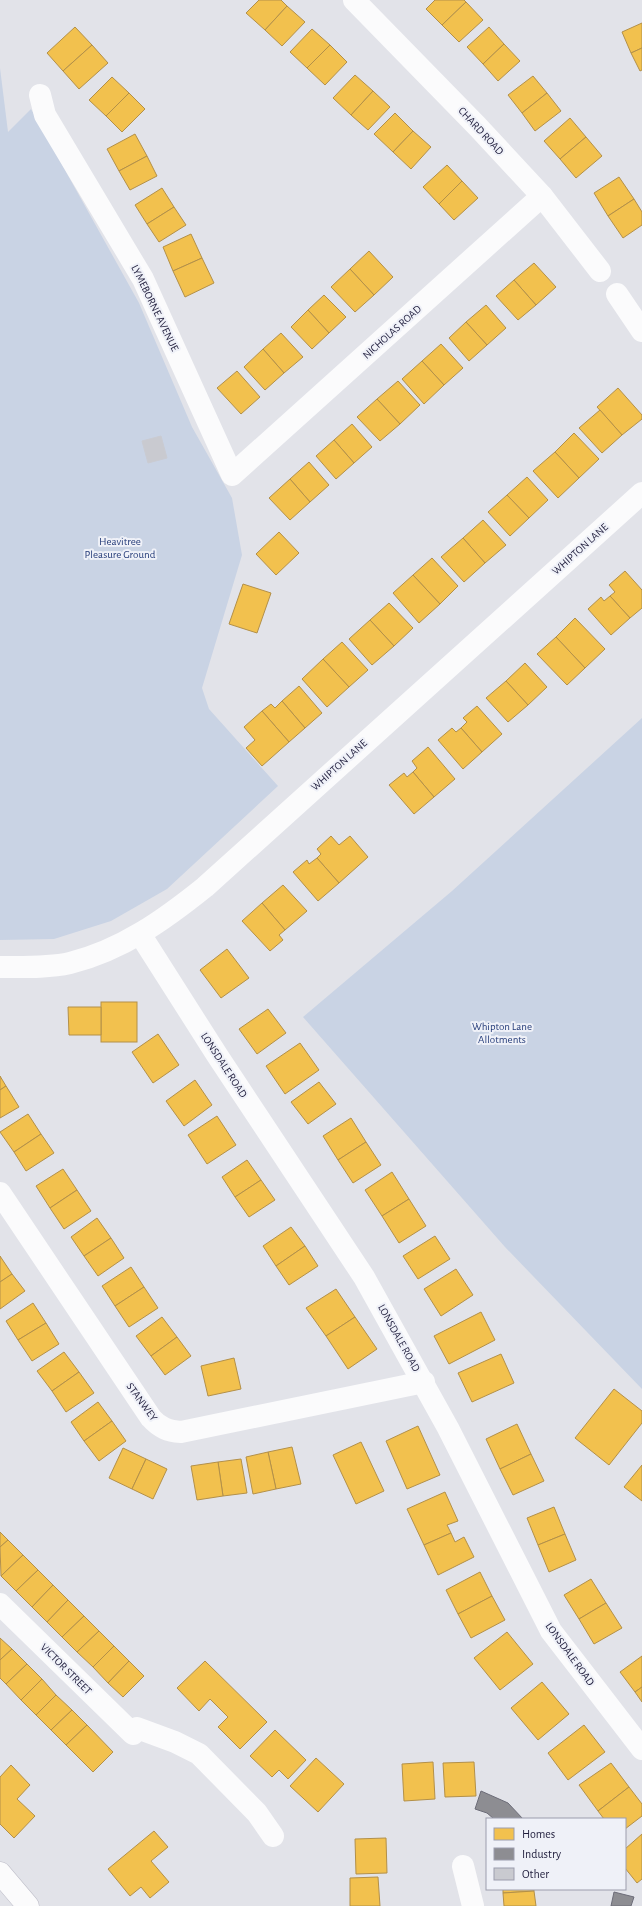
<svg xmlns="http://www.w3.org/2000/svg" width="642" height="1906" font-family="'Alegreya Sans',sans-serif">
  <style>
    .green { fill: #c9d3e4 }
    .homes { fill: #f2c14e; stroke: #b39049 }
    .industry { fill: #8d8d92; stroke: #6c6c78 }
    .building { fill: #c9cad0; stroke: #cacbd2 }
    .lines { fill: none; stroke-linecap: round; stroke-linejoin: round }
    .secondary-casing { stroke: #bebec9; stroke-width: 23 }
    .minor { stroke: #fbfbfc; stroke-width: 22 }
    .secondary { stroke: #fbfbfc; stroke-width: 22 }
    .labels { text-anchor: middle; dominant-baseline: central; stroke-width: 4; stroke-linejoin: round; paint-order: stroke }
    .street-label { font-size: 11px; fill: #201e3d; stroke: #eff1f8 }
    .park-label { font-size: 11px; fill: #243b78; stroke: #eff1f8 }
  </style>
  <rect width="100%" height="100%" fill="#e2e3e9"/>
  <!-- green -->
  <g class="green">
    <polygon points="0,68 8,132 31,109 139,303 192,427 232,498 242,555 202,688 209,709 278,786 167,889 111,921 54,939 0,940"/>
    <polygon points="642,718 642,1389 505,1247 303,1017 452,891"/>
  </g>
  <!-- homes -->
  <g class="homes">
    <polygon points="259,0 281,0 287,6 265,30 246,13"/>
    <polygon points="435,0 464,0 466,2 442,25 426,9"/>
    <polygon points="466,2 483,20 459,42 442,25"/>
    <polygon points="287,6 305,22 282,46 265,30"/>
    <polygon points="642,23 642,48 631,53 622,32"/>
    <polygon points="75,27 92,45 63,71 47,53"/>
    <polygon points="489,27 504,44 483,64 467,47"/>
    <polygon points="312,29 330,45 307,68 290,52"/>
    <polygon points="504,44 520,61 498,81 483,64"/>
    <polygon points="92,45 108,63 79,89 63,71"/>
    <polygon points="330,45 347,62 325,85 307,68"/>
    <polygon points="642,48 642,70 640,71 631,53"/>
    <polygon points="355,75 373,91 351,115 333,98"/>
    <polygon points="533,76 547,93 522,113 508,95"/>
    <polygon points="112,77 129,93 106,116 89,100"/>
    <polygon points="373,91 390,107 368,130 351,115"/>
    <polygon points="129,93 145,109 122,132 106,116"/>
    <polygon points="547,93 561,111 535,131 522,113"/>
    <polygon points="395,113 413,131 393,152 374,134"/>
    <polygon points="570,118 586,137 560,159 544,141"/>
    <polygon points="413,131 431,147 411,169 393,152"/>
    <polygon points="135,134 147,156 119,171 107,149"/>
    <polygon points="586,137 602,156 576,178 560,159"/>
    <polygon points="147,156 157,176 130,190 119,171"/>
    <polygon points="447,165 462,181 439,204 423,187"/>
    <polygon points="619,177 634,199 608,216 594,193"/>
    <polygon points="462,181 478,198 454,220 439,204"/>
    <polygon points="162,188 174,207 147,224 135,205"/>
    <polygon points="634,199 642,212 642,225 623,238 608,216"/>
    <polygon points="174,207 186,225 159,242 147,224"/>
    <polygon points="191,234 202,258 173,271 163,247"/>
    <polygon points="369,251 393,277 374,295 350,269"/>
    <polygon points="202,258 214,283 185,297 173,271"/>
    <polygon points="534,263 556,287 536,305 514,280"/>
    <polygon points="350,269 374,295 355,312 331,287"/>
    <polygon points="514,280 536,305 518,320 496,296"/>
    <polygon points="324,295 346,317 329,333 308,310"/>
    <polygon points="486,305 506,328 487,345 466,322"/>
    <polygon points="308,310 329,333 312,349 291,327"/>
    <polygon points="466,322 487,345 469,361 449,338"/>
    <polygon points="281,333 303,357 284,373 263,349"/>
    <polygon points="441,344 463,368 444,385 422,361"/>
    <polygon points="263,349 284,373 265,390 244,367"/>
    <polygon points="422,361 444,385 424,404 402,379"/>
    <polygon points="237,371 260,397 241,414 217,388"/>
    <polygon points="398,381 420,405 400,424 377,399"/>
    <polygon points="618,388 642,415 642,419 622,435 597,407"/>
    <polygon points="377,399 400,424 380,441 357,417"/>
    <polygon points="600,410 622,435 602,453 579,428"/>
    <polygon points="352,424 372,447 354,463 334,440"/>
    <polygon points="574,433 599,459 579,478 555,452"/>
    <polygon points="334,440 354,463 336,479 316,456"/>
    <polygon points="555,452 579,478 558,498 533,471"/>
    <polygon points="309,462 329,485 310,502 290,479"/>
    <polygon points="527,477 548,500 529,518 507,495"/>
    <polygon points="290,479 310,502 290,520 269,498"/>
    <polygon points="507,495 529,518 510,536 488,512"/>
    <polygon points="483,520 506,545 485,563 463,538"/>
    <polygon points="279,532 299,553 276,575 256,554"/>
    <polygon points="463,538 485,563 464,582 441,557"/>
    <polygon points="432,558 458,586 440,604 413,575"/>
    <polygon points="625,571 642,590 642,608 630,618 610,596 615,592 609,585"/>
    <polygon points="413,575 440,604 419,623 393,593"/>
    <polygon points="243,584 271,593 257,633 229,624"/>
    <polygon points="610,596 630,618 611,635 588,609 601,597 604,601"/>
    <polygon points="389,603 413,628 394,646 370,620"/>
    <polygon points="575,618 605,649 585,668 556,637"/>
    <polygon points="370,620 394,646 372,665 349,639"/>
    <polygon points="556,637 585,668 567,685 537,654"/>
    <polygon points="342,642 368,670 349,687 323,659"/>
    <polygon points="323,659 349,687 327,707 302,679"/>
    <polygon points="525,663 547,687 528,705 506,681"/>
    <polygon points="506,681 528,705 508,722 486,698"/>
    <polygon points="299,686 322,713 305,728 282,701"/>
    <polygon points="282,701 305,728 289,742 262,711 271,704 275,708"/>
    <polygon points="477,706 502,734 482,752 461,728 467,722 463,718"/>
    <polygon points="262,711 289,742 262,766 246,748 255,740 244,727"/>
    <polygon points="452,728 456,732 461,728 482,752 463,769 438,740"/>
    <polygon points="428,747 455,779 434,797 413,772 417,768 412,761"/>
    <polygon points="413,772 434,797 414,814 389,785 404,773 407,777"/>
    <polygon points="331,836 339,845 350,836 368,857 339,883 317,858 321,854 317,849"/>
    <polygon points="317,858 339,883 318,901 293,872 307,860 309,864"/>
    <polygon points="283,885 307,911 285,930 262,903"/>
    <polygon points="262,903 285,930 279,935 283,940 270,951 242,921"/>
    <polygon points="227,949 249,978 221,998 200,970"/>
    <rect x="101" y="1002" width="36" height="40"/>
    <polygon points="68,1007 101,1007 101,1035 69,1035"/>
    <polygon points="268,1009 286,1033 257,1054 239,1029"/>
    <polygon points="158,1034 179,1065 153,1083 132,1052"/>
    <polygon points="300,1043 319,1070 285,1094 266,1066"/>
    <polygon points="0,1076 6,1086 0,1090"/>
    <polygon points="195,1080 212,1105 184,1126 166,1101"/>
    <polygon points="319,1082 336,1104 308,1124 291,1102"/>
    <polygon points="6,1086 19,1107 0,1118 0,1090"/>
    <polygon points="28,1114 41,1134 14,1152 0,1132"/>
    <polygon points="217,1116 236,1145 207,1164 188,1135"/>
    <polygon points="351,1118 366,1142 338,1160 323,1136"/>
    <polygon points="41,1134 54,1153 26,1171 14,1152"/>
    <polygon points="366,1142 381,1165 353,1183 338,1160"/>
    <polygon points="247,1160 261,1180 235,1197 222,1177"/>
    <polygon points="63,1169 77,1190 50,1208 36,1186"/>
    <polygon points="392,1172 409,1199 382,1216 365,1190"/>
    <polygon points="261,1180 275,1200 249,1217 235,1197"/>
    <polygon points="77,1190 91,1211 64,1229 50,1208"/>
    <polygon points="409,1199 426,1226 399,1243 382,1216"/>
    <polygon points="97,1218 111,1238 84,1256 71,1237"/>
    <polygon points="291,1227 305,1246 276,1266 263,1246"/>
    <polygon points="435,1236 450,1259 418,1279 403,1256"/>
    <polygon points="111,1238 124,1258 98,1276 84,1256"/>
    <polygon points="305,1246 318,1266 289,1285 276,1266"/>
    <polygon points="0,1256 12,1274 0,1282"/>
    <polygon points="131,1267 144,1287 115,1306 102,1286"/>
    <polygon points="456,1269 473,1295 441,1316 424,1289"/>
    <polygon points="12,1274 25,1291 0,1309 0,1282"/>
    <polygon points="144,1287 158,1308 129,1327 115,1306"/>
    <polygon points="336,1289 355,1317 326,1336 306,1308"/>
    <polygon points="33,1303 46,1323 18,1340 6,1321"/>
    <polygon points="481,1312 495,1340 449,1364 434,1336"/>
    <polygon points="162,1317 177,1337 151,1356 136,1336"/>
    <polygon points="355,1317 377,1349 348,1369 326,1336"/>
    <polygon points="46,1323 59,1344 32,1361 18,1340"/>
    <polygon points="177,1337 191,1356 165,1375 151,1356"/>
    <polygon points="64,1352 79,1372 52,1391 37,1371"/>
    <polygon points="501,1354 514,1383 472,1402 458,1373"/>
    <polygon points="234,1358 241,1389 208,1396 201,1366"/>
    <polygon points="79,1372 94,1393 66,1412 52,1391"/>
    <polygon points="614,1389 642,1411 642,1423 609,1465 575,1438"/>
    <polygon points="98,1402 112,1421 84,1441 71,1422"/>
    <polygon points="112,1421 126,1441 99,1461 84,1441"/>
    <polygon points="517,1424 531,1454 500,1469 486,1439"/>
    <polygon points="418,1426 440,1475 407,1489 386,1441"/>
    <polygon points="361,1442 384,1491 356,1504 333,1455"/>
    <polygon points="292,1447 301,1484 276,1489 268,1452"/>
    <polygon points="123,1448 146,1459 132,1489 109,1478"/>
    <polygon points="268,1452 276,1489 253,1494 246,1457"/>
    <polygon points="531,1454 544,1481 513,1495 500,1469"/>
    <polygon points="146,1459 167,1469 153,1499 132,1489"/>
    <polygon points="241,1459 247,1493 223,1496 218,1462"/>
    <polygon points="218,1462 223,1496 197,1500 191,1466"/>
    <polygon points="642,1465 642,1501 624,1487"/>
    <polygon points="445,1492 458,1521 447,1525 451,1533 424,1545 407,1509"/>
    <polygon points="554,1507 565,1534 538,1545 527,1518"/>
    <polygon points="0,1532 8,1540 0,1547"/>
    <polygon points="451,1533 455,1542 464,1537 474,1557 438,1575 424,1545"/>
    <polygon points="565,1534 576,1560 549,1572 538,1545"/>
    <polygon points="8,1540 23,1555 1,1576 0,1547"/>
    <polygon points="23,1555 38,1570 16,1591 1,1576"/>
    <polygon points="38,1570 53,1585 32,1607 16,1591"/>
    <polygon points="480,1572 492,1596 458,1614 446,1590"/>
    <polygon points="591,1579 606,1603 579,1619 564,1595"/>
    <polygon points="53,1585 68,1600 47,1622 32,1607"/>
    <polygon points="492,1596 505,1620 471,1638 458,1614"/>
    <polygon points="68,1600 84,1616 62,1637 47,1622"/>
    <polygon points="606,1603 622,1628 594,1644 579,1619"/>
    <polygon points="84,1616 99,1631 77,1652 62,1637"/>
    <polygon points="99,1631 114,1646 93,1667 77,1652"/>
    <polygon points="507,1632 533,1664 500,1690 474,1658"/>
    <polygon points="0,1638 12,1649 0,1660"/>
    <polygon points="114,1646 129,1661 108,1683 93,1667"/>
    <polygon points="12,1649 27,1664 6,1684 0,1678 0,1660"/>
    <polygon points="642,1656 642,1687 635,1692 620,1672"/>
    <polygon points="129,1661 144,1676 123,1697 108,1683"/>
    <polygon points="205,1661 267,1722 240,1749 218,1727 228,1717 210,1699 199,1711 177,1688"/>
    <polygon points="27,1664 42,1679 21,1700 6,1684"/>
    <polygon points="42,1679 56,1695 36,1715 21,1700"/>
    <polygon points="542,1682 569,1714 538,1740 511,1708"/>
    <polygon points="642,1687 642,1702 635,1692"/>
    <polygon points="56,1695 72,1710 51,1730 36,1715"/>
    <polygon points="72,1710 87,1725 66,1745 51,1730"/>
    <polygon points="87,1725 113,1752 93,1772 66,1745"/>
    <polygon points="584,1725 605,1752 568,1780 548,1753"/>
    <polygon points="275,1730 306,1760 288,1779 279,1770 272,1777 250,1756"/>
    <polygon points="316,1758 344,1784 318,1812 290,1786"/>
    <polygon points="433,1762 435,1799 404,1801 402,1764"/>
    <polygon points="474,1762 476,1796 445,1797 443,1763"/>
    <polygon points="611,1763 629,1787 598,1811 579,1785"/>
    <polygon points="11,1765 30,1785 17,1799 35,1816 14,1838 0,1824 0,1777"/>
    <polygon points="629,1787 642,1804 642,1816 625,1829 625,1819 604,1819 598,1811"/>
    <polygon points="154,1831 168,1847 151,1861 169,1882 150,1898 141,1887 130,1896 108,1869"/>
    <polygon points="642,1834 642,1879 637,1883 625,1868 625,1849"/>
    <polygon points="386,1838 387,1873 356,1874 355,1839"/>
    <polygon points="378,1877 380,1906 350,1906 350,1878"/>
    <polygon points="503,1889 534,1889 534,1891 503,1893"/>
    <polygon points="534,1891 536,1906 504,1906 503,1893"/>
  </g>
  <!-- industry -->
  <g class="industry">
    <polygon points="481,1791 508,1803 523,1819 494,1819 487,1813 475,1809"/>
    <polygon points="614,1892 634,1897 631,1906 611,1906"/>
  </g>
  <!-- building -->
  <polygon class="building" points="161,436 167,458 148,463 142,441"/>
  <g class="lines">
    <defs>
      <polyline id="secondary" points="0,1873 28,1906"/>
    </defs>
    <!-- secondary casing -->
    <use href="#secondary" class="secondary-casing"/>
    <!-- minor -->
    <g class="minor">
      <polyline points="354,0 477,126 542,196 600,271"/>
      <polyline points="40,95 45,115 143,279 232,475 542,196"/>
      <polyline points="617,294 642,331"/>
      <polyline points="140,934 217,1055 364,1277 448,1428 551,1631 642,1749"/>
      <path d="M0,967C22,967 48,968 70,963C122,950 164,920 205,887L642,493"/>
      <path d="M0,1193L151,1418C160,1428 168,1431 181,1432L424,1382"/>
      <polyline points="0,1604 133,1734"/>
      <polyline points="137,1728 175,1742 199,1754 257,1813 273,1836"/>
      <polyline points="463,1866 473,1906"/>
    </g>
    <!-- secondary -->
    <use href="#secondary" class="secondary"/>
  </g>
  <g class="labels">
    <!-- street labels -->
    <g class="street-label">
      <text transform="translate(481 131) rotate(47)">CHARD ROAD</text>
      <text transform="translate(155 308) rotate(64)">LYMEBORNE AVENUE</text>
      <text transform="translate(392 332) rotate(-42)">NICHOLAS ROAD</text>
      <text transform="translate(580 549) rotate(-42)">WHIPTON LANE</text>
      <text transform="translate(339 765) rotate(-42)">WHIPTON LANE</text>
      <text transform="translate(224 1065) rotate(57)">LONSDALE ROAD</text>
      <text transform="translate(399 1338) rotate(61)">LONSDALE ROAD</text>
      <text transform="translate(142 1402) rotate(54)">STANWEY</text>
      <text transform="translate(570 1654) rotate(54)">LONSDALE ROAD</text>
      <text transform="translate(66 1669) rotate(45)">VICTOR STREET</text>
    </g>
    <!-- park labels -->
    <g class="park-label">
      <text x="120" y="541">Heavitree<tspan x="120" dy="13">Pleasure Ground</tspan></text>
      <text x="502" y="1026">Whipton Lane<tspan x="502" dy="13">Allotments</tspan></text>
    </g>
  </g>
  <!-- legend -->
  <rect x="486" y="1818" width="140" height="72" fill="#eff1f8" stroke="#9c9dad"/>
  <rect x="494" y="1828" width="20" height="12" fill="#f2c14e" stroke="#9c9dad"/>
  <text x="522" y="1838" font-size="12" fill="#201e3d">Homes</text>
  <rect x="494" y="1848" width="20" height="12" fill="#8d8d92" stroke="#9c9dad"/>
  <text x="522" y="1858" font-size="12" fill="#201e3d">Industry</text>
  <rect x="494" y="1868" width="20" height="12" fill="#c9cad0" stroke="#9c9dad"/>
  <text x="522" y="1878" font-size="12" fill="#201e3d">Other</text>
</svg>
